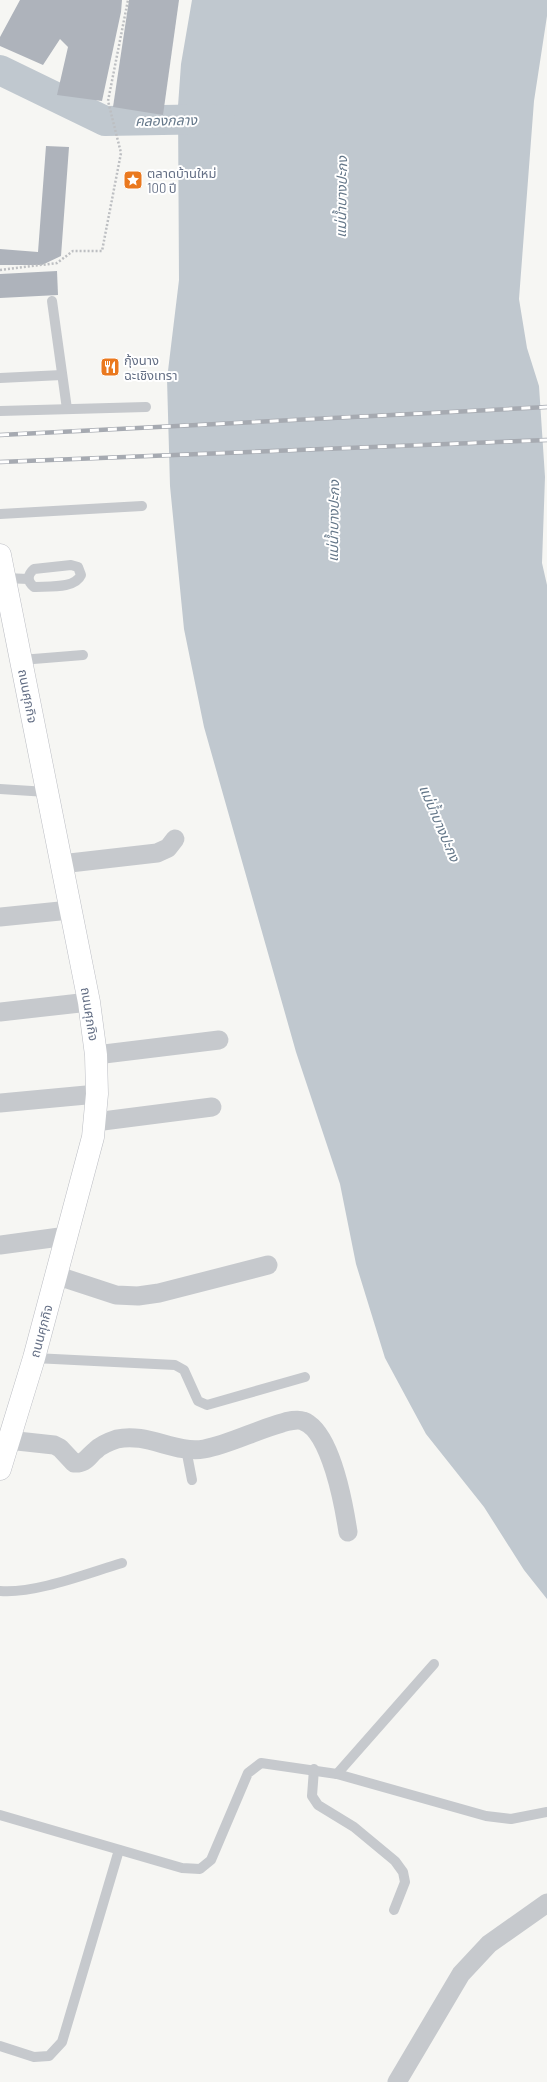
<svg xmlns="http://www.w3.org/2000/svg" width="547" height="2082" font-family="Barlow,'Noto Sans Thai',sans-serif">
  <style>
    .water { fill: #c0c8cf }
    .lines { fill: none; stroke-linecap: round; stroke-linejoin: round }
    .river { stroke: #c0c8cf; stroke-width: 30 }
    .building { fill: #aeb3bb }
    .secondary-casing { stroke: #bbbdc3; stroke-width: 23 }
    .path { stroke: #bdbfc2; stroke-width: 2.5; stroke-dasharray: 2 2; stroke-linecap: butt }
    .service { stroke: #c6c9cd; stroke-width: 10 }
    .minor { stroke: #c6c9cd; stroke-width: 19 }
    .secondary { stroke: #fff; stroke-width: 22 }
    .rail-casing { stroke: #a6aab1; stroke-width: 4.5 }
    .rail { stroke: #fff; stroke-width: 3; stroke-dasharray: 9; stroke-linecap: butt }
    .labels { text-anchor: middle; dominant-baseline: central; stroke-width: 4; stroke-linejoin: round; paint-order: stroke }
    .poi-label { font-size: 13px; fill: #646f85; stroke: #fff; text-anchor: start }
    .street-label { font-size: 13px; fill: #646f85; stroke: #fff }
    .water-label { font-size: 14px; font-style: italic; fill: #647789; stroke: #fff }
  </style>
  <rect width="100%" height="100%" fill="#f6f6f3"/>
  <!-- water -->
  <polygon class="water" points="192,0 547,0 547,16 534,101 519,299 527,348 539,386 545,477 542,563 547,585 547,1599 524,1570 484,1507 426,1434 385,1358 356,1264 340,1184 296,1052 204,727 184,629 170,486 167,379 179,280 178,106 181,64"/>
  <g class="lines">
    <!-- river -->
    <polyline class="river" points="0,70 105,121 220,119"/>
  </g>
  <!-- building -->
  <g class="building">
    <polygon points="20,0 122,0 121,12 102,101 57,95 68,47 60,39 43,65 0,46 0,37"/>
    <polygon points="129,0 179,0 163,115 113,107"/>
    <polygon points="46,146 69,147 61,256 42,265 0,265 0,249 38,252"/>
    <polygon points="57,271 58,295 0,298 0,274"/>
  </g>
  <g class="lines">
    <defs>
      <polyline id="secondary" points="0,555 89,1002 96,1055 97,1094 93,1137 34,1358 0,1469"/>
    </defs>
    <!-- secondary casing -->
    <use href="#secondary" class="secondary-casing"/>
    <!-- path -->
    <polyline class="path" points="0,270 57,263 73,251 102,251 121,153 108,101 128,0"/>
    <!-- service -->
    <g class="service">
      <polyline points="52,301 67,409"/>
      <polyline points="0,378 62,375"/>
      <polyline points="0,411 146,407"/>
      <polyline points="0,514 142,506"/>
      <path d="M71,565L78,567L81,575C75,589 48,586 34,587C27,581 27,575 34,569Z"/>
      <polyline points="5,578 28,579"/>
      <polyline points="21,660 83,655"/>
      <polyline points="0,789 47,792"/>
      <polyline points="34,1358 175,1365 184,1370 198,1401 207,1405 305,1377"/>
      <polyline points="186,1449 192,1480"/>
      <path d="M0,1591C35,1594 88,1573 122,1563"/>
      <polyline points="314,1769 312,1796 318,1805 354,1827 395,1861 403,1872 405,1882 394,1910"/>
      <polyline points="337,1774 434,1664"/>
      <polyline points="0,1815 182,1868 200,1869 211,1860 248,1773 261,1763 337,1774 486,1816 511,1819 547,1812"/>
      <polyline points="0,2046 34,2057 49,2056 62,2042 119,1850"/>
    </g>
    <!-- minor -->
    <g class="minor">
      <polyline points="61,864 157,853 168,848 175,839"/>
      <polyline points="0,917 70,910"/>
      <polyline points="0,1012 89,1002"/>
      <polyline points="96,1055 219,1040"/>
      <polyline points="0,1103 97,1094"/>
      <polyline points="95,1122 212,1107"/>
      <polyline points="0,1245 67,1236"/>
      <polyline points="55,1275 116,1295 138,1296 159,1293 268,1265"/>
      <path d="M8,1440L54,1445L60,1448L74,1463C86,1464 88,1456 96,1450C101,1445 111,1441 117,1439C147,1432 175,1454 204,1449C230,1444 256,1430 282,1423C287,1421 298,1419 303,1421C331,1431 344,1506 348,1532"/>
      <polyline points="397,2082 461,1974 489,1944 547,1903"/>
    </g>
    <!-- secondary -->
    <use href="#secondary" class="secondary"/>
    <defs>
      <g id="rail">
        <polyline points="0,435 547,407"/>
        <polyline points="0,462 547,440"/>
      </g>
    </defs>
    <!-- rail casing -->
    <use href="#rail" class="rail-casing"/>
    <!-- rail -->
    <use href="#rail" class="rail"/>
  </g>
  <!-- icons -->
  <defs>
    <symbol id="sight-square" viewBox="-11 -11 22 22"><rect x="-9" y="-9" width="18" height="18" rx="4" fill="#ea791f" stroke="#fff"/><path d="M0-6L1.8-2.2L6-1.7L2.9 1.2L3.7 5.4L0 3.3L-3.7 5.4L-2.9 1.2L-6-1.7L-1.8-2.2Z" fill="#fff"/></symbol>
    <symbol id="restaurant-square" viewBox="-11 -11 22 22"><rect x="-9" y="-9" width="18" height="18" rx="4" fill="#ea791f" stroke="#fff"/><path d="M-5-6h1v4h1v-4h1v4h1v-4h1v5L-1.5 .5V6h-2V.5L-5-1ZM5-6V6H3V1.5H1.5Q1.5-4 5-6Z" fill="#fff"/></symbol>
  </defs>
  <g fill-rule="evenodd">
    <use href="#sight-square" x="122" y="169" width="22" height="22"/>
    <use href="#restaurant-square" x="99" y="356" width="22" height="22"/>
  </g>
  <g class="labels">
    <!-- poi labels -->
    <g class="poi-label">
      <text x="147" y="173">ตลาดบ้านใหม่<tspan x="147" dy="15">100 ปี</tspan></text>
      <text x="124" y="360">กุ้งนาง<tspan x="124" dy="15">ฉะเชิงเทรา</tspan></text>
    </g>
    <!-- street labels -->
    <g class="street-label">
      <text transform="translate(28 696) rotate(79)">ถนนศุภกิจ</text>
      <text transform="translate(90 1014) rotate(81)">ถนนศุภกิจ</text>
      <text transform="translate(41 1331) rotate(-75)">ถนนศุภกิจ</text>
    </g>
    <!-- water labels -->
    <g class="water-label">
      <text transform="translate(166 120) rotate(-1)">คลองกลาง</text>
      <text transform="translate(341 197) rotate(-89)">แม่น้ำบางปะกง</text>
      <text transform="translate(333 521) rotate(-89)">แม่น้ำบางปะกง</text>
      <text transform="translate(440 823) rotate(67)">แม่น้ำบางปะกง</text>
    </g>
  </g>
</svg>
